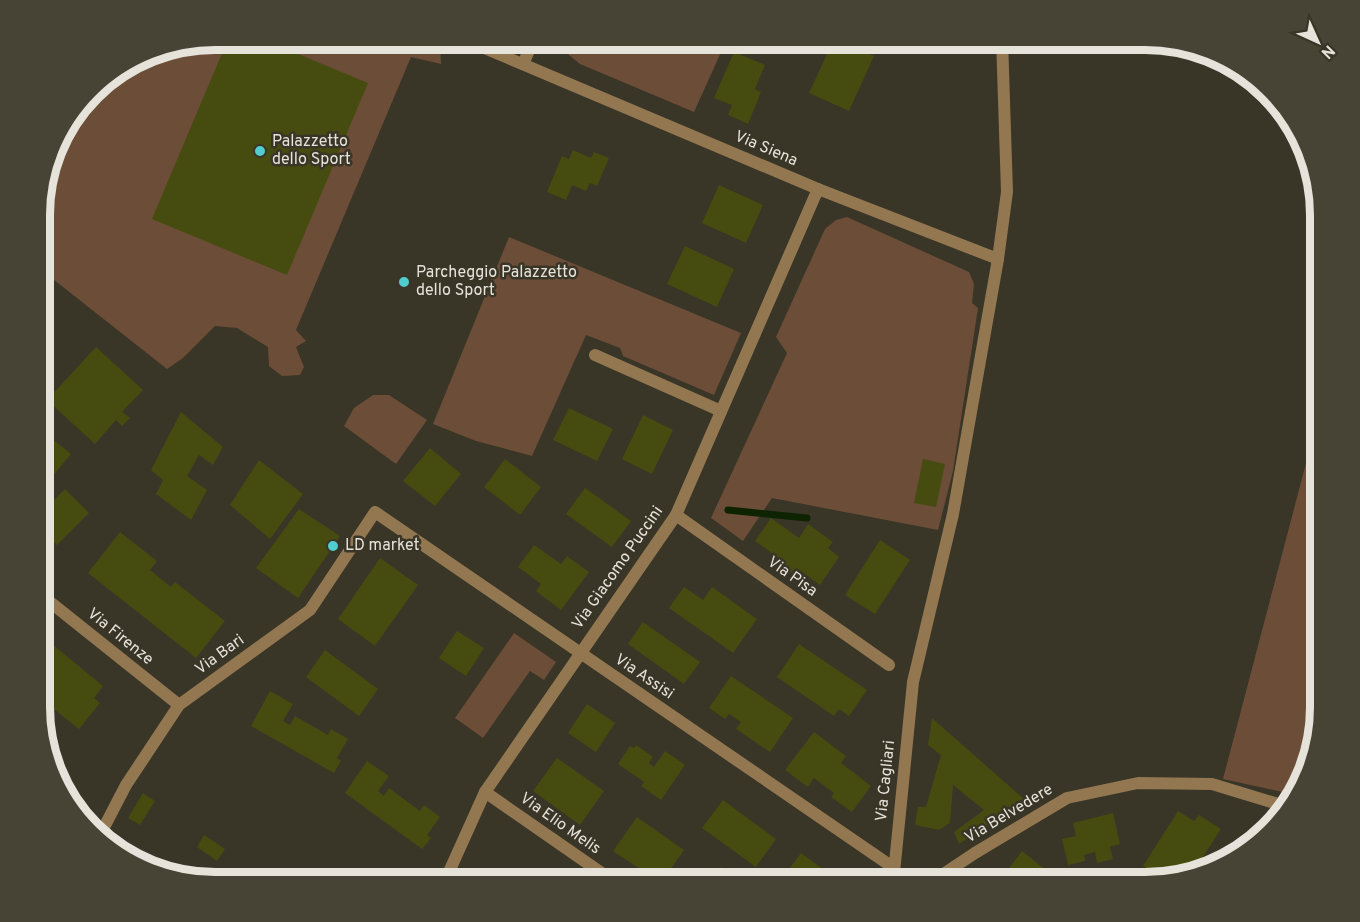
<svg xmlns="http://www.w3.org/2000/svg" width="1360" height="922" font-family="Overpass,sans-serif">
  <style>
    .green { fill: #6c4d37 }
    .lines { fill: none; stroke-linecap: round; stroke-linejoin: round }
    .stream { stroke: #0d2301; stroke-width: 7 }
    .building { fill: #464c10 }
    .service { stroke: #927751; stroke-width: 12 }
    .minor { stroke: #927751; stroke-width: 12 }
    .poi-dot { fill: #52cdce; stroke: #393527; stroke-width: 2 }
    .labels { text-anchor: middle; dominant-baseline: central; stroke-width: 5; stroke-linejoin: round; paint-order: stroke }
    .poi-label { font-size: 16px; fill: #e5e3da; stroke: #393527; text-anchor: start }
    .street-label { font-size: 16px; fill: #e5e3da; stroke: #393527 }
    .rim { fill: none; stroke: #e5e3da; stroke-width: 8 }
  </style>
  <rect width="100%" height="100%" fill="#393527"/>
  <!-- green -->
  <g class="green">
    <polygon points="214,39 423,39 440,46 441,64 411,57 296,330 306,341 296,347 304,367 300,375 282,376 269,366 268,347 237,328 215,326 183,358 167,369 49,276 50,265 40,259 40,192 57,136 98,83 147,52"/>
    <polygon points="565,39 727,39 694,112 580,64 569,55 563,43"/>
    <polygon points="847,217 969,272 974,284 972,303 978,308 953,471 938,530 772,498 743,541 711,518 787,353 776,337 825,229 836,220"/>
    <polygon points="509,237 741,333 714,395 623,356 620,348 586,335 532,456 476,441 433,424"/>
    <polygon points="373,395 389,395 427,420 396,464 344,426 354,408"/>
    <polygon points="1321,406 1321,719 1292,794 1223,779"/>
    <polygon points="514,633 556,662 544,680 530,671 483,738 455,718"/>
  </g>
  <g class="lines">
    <!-- stream -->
    <polyline class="stream" points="728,510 807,518"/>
  </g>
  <!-- building -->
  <g class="building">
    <polygon points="228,39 262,39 368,83 287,275 152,219"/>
    <polygon points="834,39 874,56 849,111 809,93"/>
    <polygon points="734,52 765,65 755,89 761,92 748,124 728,115 732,105 714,98"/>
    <polygon points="573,150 591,158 594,152 609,158 597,186 590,183 586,191 572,185 566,200 547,192 562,156 569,159"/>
    <polygon points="719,185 763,205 746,243 702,223"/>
    <polygon points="685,246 734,269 717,307 667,284"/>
    <polygon points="40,323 53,335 40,349"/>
    <polygon points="96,347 143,390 122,412 130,418 122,426 116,420 95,444 47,400"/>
    <polygon points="569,408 613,429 597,461 553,440"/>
    <polygon points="181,412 223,447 213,465 199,455 187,476 207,490 191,520 156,494 163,480 151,470"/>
    <polygon points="643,415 673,430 652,474 622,459"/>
    <polygon points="40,429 71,454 46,484 40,480"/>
    <polygon points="430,448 461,474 435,506 403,481"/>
    <polygon points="505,459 541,487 520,515 484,487"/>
    <polygon points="923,459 945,464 936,507 914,503"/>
    <polygon points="259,460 303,494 270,539 230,505"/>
    <polygon points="585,488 631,521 612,547 566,514"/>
    <polygon points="65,489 89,513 57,545 40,529 40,514"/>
    <polygon points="299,509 340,536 298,598 256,568"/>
    <polygon points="771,518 799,538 808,524 833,542 828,548 839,557 820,585 798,569 794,575 781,566 784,562 755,541"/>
    <polygon points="120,532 157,561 150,570 171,587 175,582 225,621 196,658 88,573"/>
    <polygon points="880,540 910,560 875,614 845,595"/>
    <polygon points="534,545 561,564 567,556 589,572 561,610 536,591 541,584 518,567"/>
    <polygon points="380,558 418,585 375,646 338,619"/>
    <polygon points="684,587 703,600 712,587 757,619 733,653 669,608"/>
    <polygon points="643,622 700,662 684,684 628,644"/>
    <polygon points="457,631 484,648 466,676 439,658"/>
    <polygon points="799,644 867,690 849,716 839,709 834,716 777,677"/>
    <polygon points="53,645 103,686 94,698 100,703 79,729 40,698 40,661"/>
    <polygon points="325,650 378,689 359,716 306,677"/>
    <polygon points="731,676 793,718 770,752 736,729 741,722 729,714 725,719 709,708"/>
    <polygon points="270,691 293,704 283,721 290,725 295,716 328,735 331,729 348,739 337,758 341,761 334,773 251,726"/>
    <polygon points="587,704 615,723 596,752 568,733"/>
    <polygon points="932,718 1025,800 959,844 954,832 984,810 953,785 950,823 939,830 915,825 918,807 926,807 941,755 928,745"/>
    <polygon points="814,732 846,756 841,763 871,786 852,812 831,797 834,793 814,778 808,787 785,770"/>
    <polygon points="636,745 653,757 649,763 654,767 665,751 685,765 661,800 641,786 644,782 618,764 630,746 634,748"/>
    <polygon points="557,758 604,791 580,825 533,791"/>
    <polygon points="367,761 389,776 378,791 384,796 389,788 420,811 424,805 440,817 427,835 431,838 422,849 345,793"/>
    <polygon points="143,793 155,801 140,825 128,818"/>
    <polygon points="723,800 776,839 756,867 702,828"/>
    <polygon points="1178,811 1194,821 1199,815 1221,829 1197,866 1192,863 1185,874 1164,879 1143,866"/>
    <polygon points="1113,813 1120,844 1110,847 1113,859 1097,863 1095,852 1084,855 1085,861 1068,865 1062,839 1076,836 1073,823"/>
    <polygon points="637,817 684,850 661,883 613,851"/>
    <polygon points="204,835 225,849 217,861 197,847"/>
    <polygon points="128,844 159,865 159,866 122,852"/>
    <polygon points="1022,851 1062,883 998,883"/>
    <polygon points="801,853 842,883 783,883 780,881"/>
    <polygon points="720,867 742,883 708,883"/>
  </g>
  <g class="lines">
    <!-- service -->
    <polyline class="service" points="595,355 721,411"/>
    <!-- minor -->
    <g class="minor">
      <polyline points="463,39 818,189 998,259"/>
      <polyline points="523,64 534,39"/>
      <polyline points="676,515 889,665"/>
      <polyline points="40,594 179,705"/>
      <polyline points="485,792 616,883"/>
      <polyline points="99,837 126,785 179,705 310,610 375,512 894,868"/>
      <polyline points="444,883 485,792 676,515 818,189"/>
      <polyline points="893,883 913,682 953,514 998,259 1007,192 1002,39"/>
      <polyline points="930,883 975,853 1067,798 1138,783 1212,784 1288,807"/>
    </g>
  </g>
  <!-- markers -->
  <g class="poi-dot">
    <circle cx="260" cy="151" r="6"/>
    <circle cx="404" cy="282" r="6"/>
    <circle cx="333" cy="546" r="6"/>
  </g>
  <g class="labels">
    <!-- poi labels -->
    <g class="poi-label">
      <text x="272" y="142">Palazzetto<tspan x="272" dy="18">dello Sport</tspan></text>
      <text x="416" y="273">Parcheggio Palazzetto<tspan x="416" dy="18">dello Sport</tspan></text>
      <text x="345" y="546">LD market</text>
    </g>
    <!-- street labels -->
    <g class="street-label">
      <text transform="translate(766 149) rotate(23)">Via Siena</text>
      <text transform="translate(618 568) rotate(-55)">Via Giacomo Puccini</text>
      <text transform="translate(792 577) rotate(35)">Via Pisa</text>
      <text transform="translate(120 637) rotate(39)">Via Firenze</text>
      <text transform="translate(220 655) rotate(-36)">Via Bari</text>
      <text transform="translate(644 677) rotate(34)">Via Assisi</text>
      <text transform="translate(886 781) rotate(-84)">Via Cagliari</text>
      <text transform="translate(1009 814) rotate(-31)">Via Belvedere</text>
      <text transform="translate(560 824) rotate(35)">Via Elio Melis</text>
    </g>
  </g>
  <!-- crop -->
  <path d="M0 0H1360V922H0ZM215 50H1145A165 165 0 0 1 1310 215V707A165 165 0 0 1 1145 872H215A165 165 0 0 1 50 707V215A165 165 0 0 1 215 50Z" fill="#474335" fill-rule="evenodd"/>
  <path class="rim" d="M215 50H1145A165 165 0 0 1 1310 215V707A165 165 0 0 1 1145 872H215A165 165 0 0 1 50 707V215A165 165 0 0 1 215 50Z"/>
  <!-- north arrow -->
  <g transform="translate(1318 42) rotate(135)" stroke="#393527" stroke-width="4.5" paint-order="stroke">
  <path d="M0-4.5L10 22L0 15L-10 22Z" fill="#e5e3da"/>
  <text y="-9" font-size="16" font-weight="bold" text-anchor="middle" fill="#e5e3da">N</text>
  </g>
</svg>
